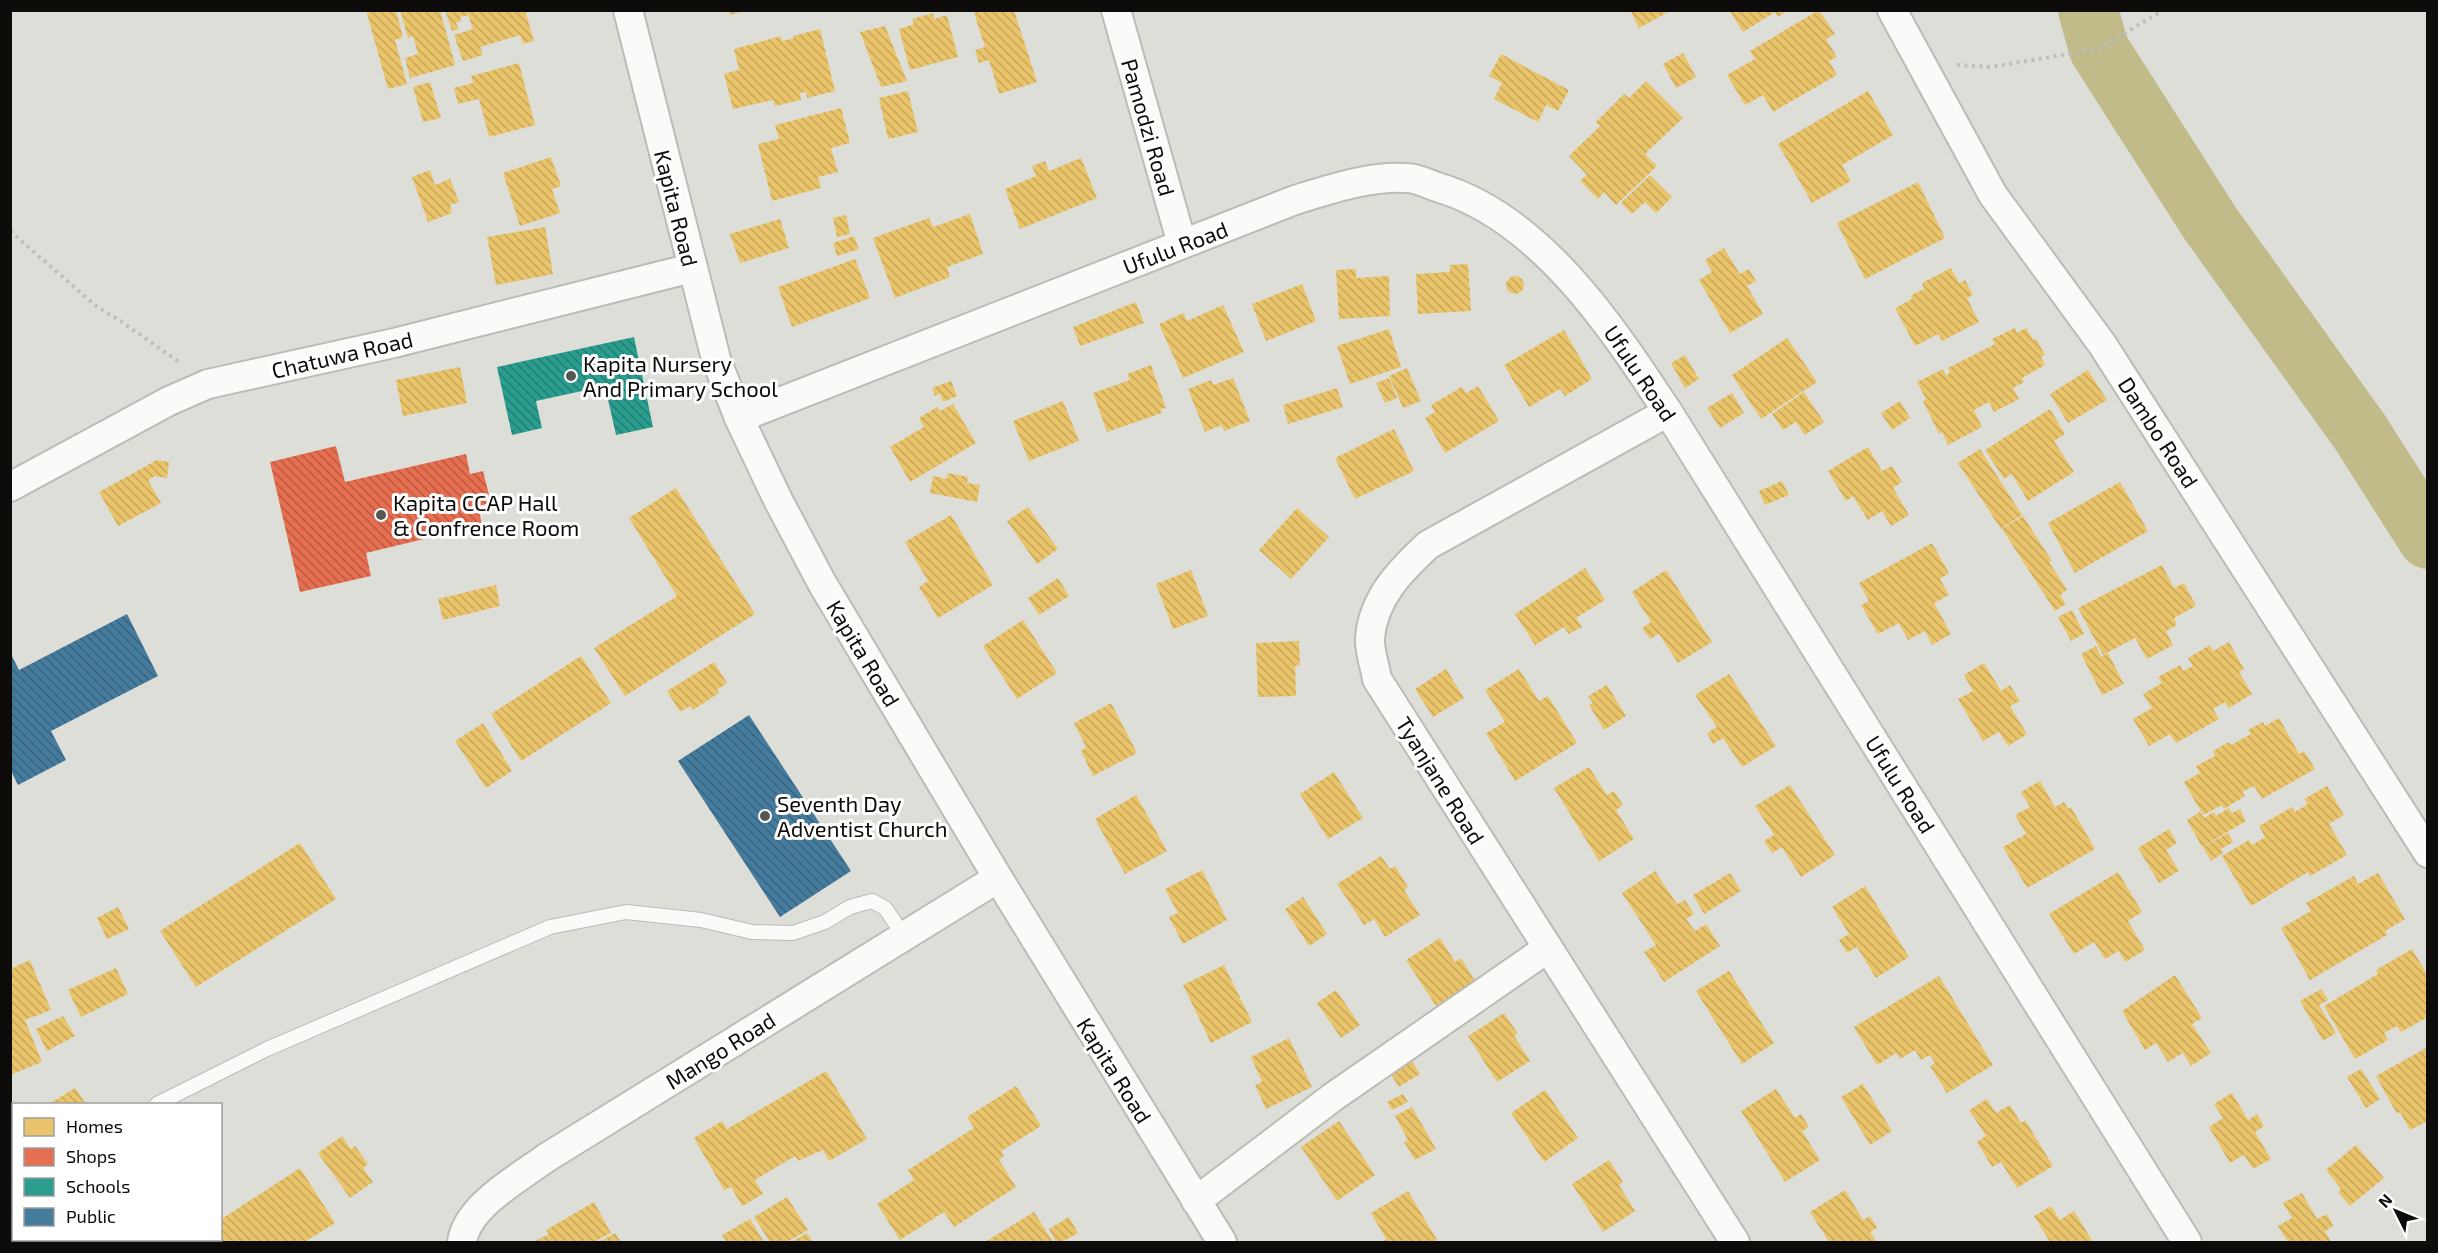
<svg xmlns="http://www.w3.org/2000/svg" width="2438" height="1253" font-family="'Exo 2',sans-serif">
  <style>
    .homes { fill: url(#homes-back-hatch) }
    .shops { fill: url(#shops-back-hatch) }
    .schools { fill: url(#schools-back-hatch) }
    .public { fill: url(#public-back-hatch) }
    .lines { fill: none; stroke-linecap: round; stroke-linejoin: round }
    .river { stroke: #c0bb89; stroke-width: 60 }
    .lane-casing { stroke: #bbbbb7; stroke-width: 16 }
    .street-casing { stroke: #bbbbb7; stroke-width: 32 }
    .path { stroke: #bebebc; stroke-width: 4; stroke-dasharray: 3 4.5; stroke-linecap: butt }
    .lane { stroke: #fafaf9; stroke-width: 14 }
    .street { stroke: #fafaf9; stroke-width: 28 }
    .poi-dot { fill: #565652; stroke: #fff; stroke-width: 2 }
    .labels { text-anchor: middle; dominant-baseline: central; stroke-width: 6; stroke-linejoin: round; paint-order: stroke }
    .street-label { font-size: 22px; fill: #0d0c0a; stroke: #fff }
    .poi-label { font-size: 22px; fill: #0d0c0a; stroke: #fff; text-anchor: start }
  </style>
  <defs>
    <pattern id="homes-back-hatch" width="6" height="6" patternUnits="userSpaceOnUse" patternTransform="scale(1.5)"><rect width="6" height="6" fill="#e9c46a"/><path d="M-1 5l2 2M0 0l6 6M5-1l2 2" fill="none" stroke="#c7a75b"/></pattern>
    <pattern id="shops-back-hatch" width="6" height="6" patternUnits="userSpaceOnUse" patternTransform="scale(1.5)"><rect width="6" height="6" fill="#e76f51"/><path d="M-1 5l2 2M0 0l6 6M5-1l2 2" fill="none" stroke="#ba5a41"/></pattern>
    <pattern id="schools-back-hatch" width="6" height="6" patternUnits="userSpaceOnUse" patternTransform="scale(1.5)"><rect width="6" height="6" fill="#2a9d8f"/><path d="M-1 5l2 2M0 0l6 6M5-1l2 2" fill="none" stroke="#227e73"/></pattern>
    <pattern id="public-back-hatch" width="6" height="6" patternUnits="userSpaceOnUse" patternTransform="scale(1.5)"><rect width="6" height="6" fill="#457b9d"/><path d="M-1 5l2 2M0 0l6 6M5-1l2 2" fill="none" stroke="#38637e"/></pattern>
  </defs>
  <rect width="100%" height="100%" fill="#deded9"/>
  <!-- homes -->
  <g class="homes">
    <polygon points="366,10 396,10 403,37 395,40 407,84 388,89"/>
    <polygon points="400,10 440,10 455,65 410,78 405,58 418,54 413,36 408,38"/>
    <polygon points="445,10 525,10 534,41 523,44 520,35 480,47 483,55 463,61 454,35 473,29 468,15 460,17 461,21 456,23 459,29 452,31"/>
    <polygon points="729,10 744,10 744,11 730,15"/>
    <polygon points="982,10 1014,10 1037,82 999,94 989,60 979,63 975,50 985,47 974,13"/>
    <polygon points="1630,10 1672,10 1639,28"/>
    <polygon points="1729,10 1788,10 1778,17 1775,12 1743,32"/>
    <polygon points="1819,10 1835,34 1826,39 1837,57 1829,61 1837,75 1773,112 1763,95 1745,105 1727,75 1755,59 1750,51"/>
    <polygon points="933,13 934,19 947,15 958,57 910,70 899,29 914,24 912,19"/>
    <polygon points="885,26 907,81 881,87 860,32"/>
    <polygon points="820,29 835,91 807,98 806,92 800,93 801,100 775,106 773,100 733,109 724,74 739,70 734,49 781,36 782,41 794,38 793,36"/>
    <polygon points="1683,53 1696,77 1676,88 1663,64"/>
    <polygon points="1501,54 1569,90 1558,111 1546,105 1538,122 1494,99 1502,83 1489,76"/>
    <polygon points="519,63 535,125 489,137 479,99 458,104 454,88 473,83 471,76"/>
    <polygon points="1646,81 1683,118 1645,154 1657,166 1616,205 1604,192 1598,199 1580,181 1587,175 1569,156 1600,126 1596,122 1624,94 1629,98"/>
    <polygon points="430,82 441,118 423,122 413,87"/>
    <polygon points="908,91 918,132 888,139 879,98"/>
    <polygon points="1868,91 1893,135 1842,165 1851,181 1812,203 1778,144"/>
    <polygon points="841,108 850,143 831,148 838,172 818,177 821,188 772,201 758,144 779,139 775,125"/>
    <polygon points="551,157 561,186 552,189 560,213 520,226 503,173"/>
    <polygon points="1081,158 1097,198 1020,229 1005,189 1036,176 1032,166 1045,161 1049,171"/>
    <polygon points="430,170 435,185 450,179 459,202 450,205 452,213 428,222 412,177"/>
    <polygon points="1650,175 1672,197 1656,213 1645,202 1632,214 1621,203"/>
    <polygon points="1918,182 1945,238 1865,279 1837,223"/>
    <polygon points="970,214 983,254 947,267 950,277 895,298 873,238 929,218 933,227"/>
    <polygon points="846,215 850,234 837,237 833,218"/>
    <polygon points="780,219 789,248 740,263 730,234"/>
    <polygon points="545,227 553,274 496,285 487,237"/>
    <polygon points="854,236 859,249 837,256 833,243"/>
    <polygon points="1724,248 1740,274 1749,269 1756,281 1747,286 1763,314 1730,333 1699,280 1712,272 1705,260"/>
    <polygon points="855,259 870,298 792,327 778,287"/>
    <polygon points="1468,264 1471,311 1418,314 1416,274 1450,272 1450,265"/>
    <polygon points="1951,268 1959,283 1965,280 1973,295 1967,298 1979,322 1942,341 1938,334 1915,346 1895,308 1912,299 1911,295 1924,289 1922,283"/>
    <polygon points="1356,269 1356,278 1389,276 1390,316 1339,319 1336,270"/>
    <circle cx="1515" cy="285" r="9"/>
    <polygon points="1302,284 1316,321 1266,341 1252,304"/>
    <polygon points="1136,302 1144,323 1080,346 1073,327"/>
    <polygon points="1223,305 1244,352 1183,378 1159,324 1184,313 1187,321"/>
    <polygon points="2015,328 2017,333 2026,328 2033,340 2036,339 2045,355 2041,357 2045,365 2022,378 2024,382 2013,388 2019,399 1994,412 1989,402 1974,410 1982,427 1948,445 1942,432 1939,434 1923,401 1926,399 1917,382 1943,369 1946,375 1950,373 1948,368 1995,344 1992,339"/>
    <polygon points="1389,329 1401,367 1350,384 1337,346"/>
    <polygon points="1564,330 1592,379 1565,396 1560,389 1529,407 1504,365"/>
    <polygon points="1787,338 1817,382 1761,419 1732,375"/>
    <polygon points="1685,355 1699,379 1685,388 1671,363"/>
    <polygon points="1151,365 1166,408 1161,409 1162,413 1107,432 1093,393 1130,380 1127,374"/>
    <polygon points="460,367 467,403 403,416 396,380"/>
    <polygon points="1407,368 1421,401 1403,408 1389,376"/>
    <polygon points="2088,370 2107,400 2068,423 2050,394"/>
    <polygon points="1233,378 1250,421 1224,431 1222,425 1205,432 1188,389 1211,380 1213,385"/>
    <polygon points="1389,378 1397,398 1385,403 1376,383"/>
    <polygon points="951,381 957,396 943,402 940,394 935,396 932,388"/>
    <polygon points="1478,386 1499,421 1445,453 1425,418 1435,412 1431,405 1462,387 1466,393"/>
    <polygon points="1337,388 1343,407 1288,424 1283,405"/>
    <polygon points="1804,392 1824,422 1805,435 1796,422 1783,430 1772,414"/>
    <polygon points="1732,393 1744,413 1720,428 1707,408"/>
    <polygon points="1063,401 1079,441 1029,461 1013,421"/>
    <polygon points="1900,401 1910,418 1892,430 1881,413"/>
    <polygon points="953,404 976,443 910,482 890,447 924,427 919,418 937,407 940,411"/>
    <polygon points="2050,409 2065,434 2054,441 2074,472 2028,501 2012,474 2004,479 1985,450"/>
    <polygon points="1394,429 1414,471 1355,499 1335,458"/>
    <polygon points="1868,447 1882,471 1892,466 1902,482 1893,488 1909,515 1891,526 1882,511 1868,520 1853,496 1846,501 1828,471"/>
    <polygon points="1980,449 2022,515 2001,529 1958,463"/>
    <polygon points="157,460 169,462 167,478 155,476 148,480 161,503 118,526 99,492"/>
    <polygon points="948,473 968,477 967,483 980,485 977,502 930,493 933,476 947,479"/>
    <polygon points="1782,481 1789,495 1765,505 1759,491"/>
    <polygon points="2120,482 2148,531 2075,573 2048,523"/>
    <polygon points="676,488 755,614 625,696 594,648 677,596 629,518"/>
    <polygon points="1028,507 1058,549 1037,564 1007,521"/>
    <polygon points="1297,508 1329,537 1291,579 1259,550"/>
    <polygon points="951,515 993,585 938,618 919,587 928,581 905,542"/>
    <polygon points="2023,516 2052,561 2049,562 2067,590 2060,595 2066,604 2055,611 2002,529"/>
    <polygon points="1932,543 1949,573 1940,579 1949,595 1934,603 1951,634 1932,645 1925,631 1908,640 1899,623 1878,634 1861,605 1869,601 1859,583"/>
    <polygon points="2162,565 2174,588 2184,583 2196,606 2174,618 2177,625 2166,631 2173,645 2147,659 2135,638 2103,655 2078,608"/>
    <polygon points="1585,568 1605,600 1576,618 1582,627 1569,634 1564,627 1535,645 1515,614"/>
    <polygon points="1191,570 1208,616 1173,629 1156,584"/>
    <polygon points="1666,570 1712,642 1678,663 1659,634 1650,639 1642,628 1651,622 1632,592"/>
    <polygon points="1058,578 1069,596 1039,615 1028,598"/>
    <polygon points="496,585 500,606 443,620 438,599"/>
    <polygon points="2072,610 2084,634 2071,641 2058,617"/>
    <polygon points="1023,620 1057,673 1017,699 983,646"/>
    <polygon points="1299,641 1300,665 1295,666 1296,696 1258,697 1256,643"/>
    <polygon points="2229,642 2244,669 2239,672 2252,694 2229,708 2225,702 2213,709 2219,719 2176,743 2170,734 2149,746 2133,719 2152,708 2143,694 2162,683 2158,677 2180,665 2183,671 2193,666 2188,658 2210,645 2213,651"/>
    <polygon points="2096,646 2101,657 2108,653 2124,684 2102,695 2081,654"/>
    <polygon points="581,656 611,703 521,761 491,714"/>
    <polygon points="714,662 727,683 717,690 719,693 693,710 690,706 680,712 667,691"/>
    <polygon points="1984,663 2001,691 2010,685 2020,701 2010,706 2027,734 2008,746 1999,732 1983,741 1958,699 1973,691 1964,675"/>
    <polygon points="1446,669 1464,698 1433,717 1415,689"/>
    <polygon points="1519,669 1539,701 1548,696 1577,743 1515,781 1486,733 1505,722 1485,690"/>
    <polygon points="1729,674 1776,746 1742,767 1723,738 1713,744 1707,733 1717,727 1695,695"/>
    <polygon points="1607,685 1626,716 1604,730 1589,705 1593,703 1588,696"/>
    <polygon points="1111,703 1137,753 1093,776 1081,751 1086,747 1074,723"/>
    <polygon points="2279,718 2299,754 2304,751 2315,769 2262,799 2254,786 2242,792 2245,796 2224,809 2222,805 2203,815 2184,782 2200,773 2196,766 2215,756 2213,751 2229,742 2231,745 2251,734 2248,730 2263,722 2265,726"/>
    <polygon points="483,723 512,771 486,788 455,741"/>
    <polygon points="1589,767 1607,795 1614,791 1623,805 1616,810 1634,839 1599,861 1554,788"/>
    <polygon points="1334,772 1363,818 1328,839 1300,794"/>
    <polygon points="2040,781 2055,807 2064,802 2068,809 2071,807 2095,849 2027,888 2003,847 2026,834 2015,815 2030,807 2021,792"/>
    <polygon points="1790,785 1835,855 1801,877 1782,847 1772,853 1764,841 1774,835 1755,806"/>
    <polygon points="2327,786 2344,815 2329,824 2347,855 2310,876 2308,872 2251,906 2222,856 2249,840 2252,845 2265,837 2259,826 2292,807 2295,812 2308,804 2304,799"/>
    <polygon points="1136,795 1167,851 1125,874 1095,819"/>
    <polygon points="2229,808 2232,813 2240,809 2246,821 2202,847 2187,820 2200,812 2204,818 2214,812 2216,816"/>
    <polygon points="2169,829 2177,843 2166,850 2179,871 2159,883 2138,848"/>
    <polygon points="2228,833 2233,842 2221,849 2223,853 2211,861 2203,847"/>
    <polygon points="300,843 336,899 196,987 160,931"/>
    <polygon points="1381,856 1390,869 1395,866 1408,887 1404,890 1420,915 1385,937 1374,919 1364,925 1337,884"/>
    <polygon points="1202,870 1227,920 1183,944 1169,917 1178,913 1165,889"/>
    <polygon points="1655,871 1677,904 1685,900 1694,914 1686,919 1695,931 1706,924 1720,946 1664,982 1644,952 1656,945 1622,893"/>
    <polygon points="2118,872 2142,912 2128,921 2145,950 2125,962 2119,951 2105,959 2094,942 2074,954 2049,914"/>
    <polygon points="1730,873 1741,891 1704,914 1693,895"/>
    <polygon points="2378,873 2405,919 2385,931 2387,935 2310,980 2281,928 2311,911 2306,903 2354,876 2358,884"/>
    <polygon points="1865,886 1909,957 1876,978 1857,947 1847,953 1839,940 1849,934 1832,907"/>
    <polygon points="1303,897 1327,934 1309,946 1285,909"/>
    <polygon points="118,907 129,929 107,939 97,918"/>
    <polygon points="1440,938 1455,962 1461,958 1475,981 1436,1006 1406,960"/>
    <polygon points="2412,949 2428,976 2428,1017 2401,1032 2397,1026 2384,1033 2388,1040 2355,1059 2324,1006 2378,974 2376,970"/>
    <polygon points="30,960 51,1010 25,1020 42,1062 10,1075 10,969"/>
    <polygon points="1224,965 1252,1022 1211,1043 1183,985"/>
    <polygon points="116,968 128,994 81,1017 68,990"/>
    <polygon points="1729,971 1774,1043 1742,1064 1696,991"/>
    <polygon points="2175,975 2202,1018 2192,1024 2211,1053 2191,1066 2183,1053 2168,1062 2156,1043 2145,1050 2122,1011"/>
    <polygon points="1939,976 1993,1065 1947,1093 1930,1066 1935,1063 1930,1055 1921,1060 1915,1050 1900,1059 1896,1053 1877,1065 1854,1027"/>
    <polygon points="2321,989 2328,1000 2319,1005 2336,1033 2323,1041 2300,1001"/>
    <polygon points="1336,990 1360,1025 1341,1038 1317,1003"/>
    <polygon points="1504,1013 1518,1034 1514,1036 1530,1061 1497,1082 1468,1036"/>
    <polygon points="63,1016 75,1036 47,1051 36,1029"/>
    <polygon points="1289,1038 1312,1087 1266,1109 1255,1085 1262,1082 1251,1057"/>
    <polygon points="2428,1047 2428,1121 2410,1130 2400,1112 2397,1114 2376,1076"/>
    <polygon points="1410,1058 1420,1074 1399,1087 1389,1071"/>
    <polygon points="2361,1069 2380,1099 2366,1108 2347,1077"/>
    <polygon points="826,1071 867,1139 829,1161 823,1150 798,1161 795,1156 755,1180 763,1194 742,1206 731,1187 724,1190 694,1138 722,1121 727,1129"/>
    <polygon points="1863,1084 1892,1131 1870,1145 1841,1097"/>
    <polygon points="1016,1086 1041,1126 1001,1151 1004,1156 999,1160 1016,1187 954,1227 944,1212 900,1240 877,1204 914,1180 908,1170 974,1128 967,1117"/>
    <polygon points="75,1088 86,1104 49,1104"/>
    <polygon points="1776,1089 1795,1118 1801,1114 1809,1127 1802,1131 1820,1160 1785,1182 1741,1111"/>
    <polygon points="1545,1090 1578,1138 1544,1162 1511,1113"/>
    <polygon points="2232,1093 2248,1120 2257,1114 2264,1126 2255,1132 2271,1159 2253,1169 2244,1155 2230,1163 2209,1127 2223,1118 2214,1104"/>
    <polygon points="1403,1094 1408,1102 1392,1110 1387,1102"/>
    <polygon points="1987,1099 1996,1113 2010,1105 2021,1123 2025,1120 2053,1166 2017,1188 2001,1162 1992,1167 1977,1142 1986,1136 1969,1110"/>
    <polygon points="1412,1107 1436,1149 1415,1160 1404,1142 1408,1140 1395,1116"/>
    <polygon points="14,1116 14,1184 10,1186 10,1118"/>
    <polygon points="1339,1121 1375,1175 1337,1201 1301,1147"/>
    <polygon points="342,1136 351,1149 355,1146 368,1164 363,1168 373,1182 350,1198 318,1153"/>
    <polygon points="2356,1145 2384,1178 2350,1206 2338,1192 2341,1189 2326,1170"/>
    <polygon points="1609,1160 1623,1182 1619,1185 1635,1211 1603,1232 1572,1184"/>
    <polygon points="300,1168 335,1223 305,1242 222,1242 220,1220"/>
    <polygon points="1845,1190 1863,1220 1870,1216 1877,1228 1870,1232 1877,1242 1829,1242 1810,1212"/>
    <polygon points="1408,1191 1437,1240 1432,1242 1381,1242 1386,1239 1371,1213"/>
    <polygon points="2302,1193 2317,1219 2327,1214 2333,1226 2325,1231 2331,1242 2288,1242 2278,1226 2292,1218 2283,1203"/>
    <polygon points="787,1197 808,1230 787,1242 770,1242 754,1217"/>
    <polygon points="594,1202 611,1233 594,1242 533,1242 549,1234 546,1230"/>
    <polygon points="2051,1206 2060,1220 2074,1211 2093,1242 2050,1242 2034,1216"/>
    <polygon points="1034,1212 1053,1242 985,1242"/>
    <polygon points="1069,1217 1078,1233 1062,1242 1056,1242 1049,1229"/>
    <polygon points="750,1219 764,1242 727,1242 722,1235"/>
    <polygon points="615,1233 621,1242 599,1242"/>
    <polygon points="807,1233 813,1242 791,1242"/>
  </g>
  <!-- shops -->
  <polygon class="shops" points="336,446 345,482 466,454 470,474 483,471 491,503 478,506 482,525 366,553 371,576 300,592 270,462"/>
  <!-- schools -->
  <polygon class="schools" points="634,337 653,427 616,435 605,386 536,401 542,428 512,435 497,367"/>
  <!-- public -->
  <g class="public">
    <polygon points="127,614 158,676 51,731 66,760 18,785 10,769 10,652 19,670"/>
    <polygon points="749,715 851,871 780,917 678,761"/>
  </g>
  <g class="lines">
    <!-- river -->
    <polyline class="river" points="2088,10 2099,49 2210,223 2360,432 2428,539"/>
    <defs>
      <polyline id="lane" points="157,1104 267,1049 550,927 626,912 701,920 752,932 793,933 825,922 850,907 872,901 885,908 904,936"/>
      <g id="street">
        <polyline points="628,10 716,359 739,418 778,500 822,583 998,878 1222,1242"/>
        <polyline points="1116,10 1182,244"/>
        <polyline points="1892,10 1993,195 2102,344 2428,853"/>
        <path d="M1668,412L1428,545C1401,570 1373,598 1370,638C1369,650 1375,666 1377,679L1735,1242"/>
        <path d="M739,418L1295,200C1331,189 1368,176 1407,178C1417,178 1428,184 1437,187C1540,217 1612,327 1668,412L2187,1242"/>
        <polyline points="10,487 169,401 208,384 394,343 692,268"/>
        <polyline points="1196,1201 1333,1097 1548,948"/>
        <path d="M462,1242C467,1206 519,1178 546,1158L998,878"/>
      </g>
    </defs>
    <!-- lane casing -->
    <use href="#lane" class="lane-casing"/>
    <!-- street casing -->
    <use href="#street" class="street-casing"/>
    <!-- path -->
    <g class="path">
      <polyline points="1957,65 1991,67 2099,49 2163,10"/>
      <polyline points="10,231 96,306 122,322 179,362"/>
    </g>
    <!-- lane -->
    <use href="#lane" class="lane"/>
    <!-- street -->
    <use href="#street" class="street"/>
  </g>
  <!-- markers -->
  <g class="poi-dot">
    <circle cx="571" cy="376" r="6"/>
    <circle cx="381" cy="515" r="6"/>
    <circle cx="765" cy="816" r="6"/>
  </g>
  <g class="labels">
    <!-- street labels -->
    <g class="street-label">
      <text transform="translate(1149 127) rotate(74)">Pamodzi Road</text>
      <text transform="translate(677 208) rotate(76)">Kapita Road</text>
      <text transform="translate(1175 247) rotate(-21)">Ufulu Road</text>
      <text transform="translate(342 354) rotate(-13)">Chatuwa Road</text>
      <text transform="translate(1641 373) rotate(56)">Ufulu Road</text>
      <text transform="translate(2159 432) rotate(57)">Dambo Road</text>
      <text transform="translate(864 653) rotate(59)">Kapita Road</text>
      <text transform="translate(1441 780) rotate(58)">Tyanjane Road</text>
      <text transform="translate(1901 784) rotate(58)">Ufulu Road</text>
      <text transform="translate(720 1050) rotate(-32)">Mango Road</text>
      <text transform="translate(1115 1070) rotate(58)">Kapita Road</text>
    </g>
    <!-- poi labels -->
    <g class="poi-label">
      <text x="583" y="363">Kapita Nursery<tspan x="583" dy="25">And Primary School</tspan></text>
      <text x="393" y="502">Kapita CCAP Hall<tspan x="393" dy="25">&amp; Confrence Room</tspan></text>
      <text x="777" y="803">Seventh Day<tspan x="777" dy="25">Adventist Church</tspan></text>
    </g>
  </g>
  <!-- border -->
  <rect width="2438" height="1253" fill="none" stroke="#0d0c0a" stroke-width="24"/>
  <!-- legend -->
  <rect x="12" y="1103" width="210" height="138" fill="#ffffff" stroke="#9e9e9d" stroke-width="1.5"/>
  <rect x="24" y="1118" width="30" height="18" fill="#e9c46a" stroke="#9e9e9d" stroke-width="1.5"/>
  <text x="66" y="1133" font-size="18" fill="#0d0c0a">Homes</text>
  <rect x="24" y="1148" width="30" height="18" fill="#e76f51" stroke="#9e9e9d" stroke-width="1.5"/>
  <text x="66" y="1163" font-size="18" fill="#0d0c0a">Shops</text>
  <rect x="24" y="1178" width="30" height="18" fill="#2a9d8f" stroke="#9e9e9d" stroke-width="1.5"/>
  <text x="66" y="1193" font-size="18" fill="#0d0c0a">Schools</text>
  <rect x="24" y="1208" width="30" height="18" fill="#457b9d" stroke="#9e9e9d" stroke-width="1.5"/>
  <text x="66" y="1223" font-size="18" fill="#0d0c0a">Public</text>
  <!-- north arrow -->
  <g transform="translate(2396 1211) rotate(313)" stroke="#ffffff" stroke-width="4.5" paint-order="stroke">
  <path d="M0-4.5L10 22L0 15L-10 22Z" fill="#0d0c0a"/>
  <text y="-9" font-size="16" font-weight="bold" text-anchor="middle" fill="#0d0c0a">N</text>
  </g>
</svg>
